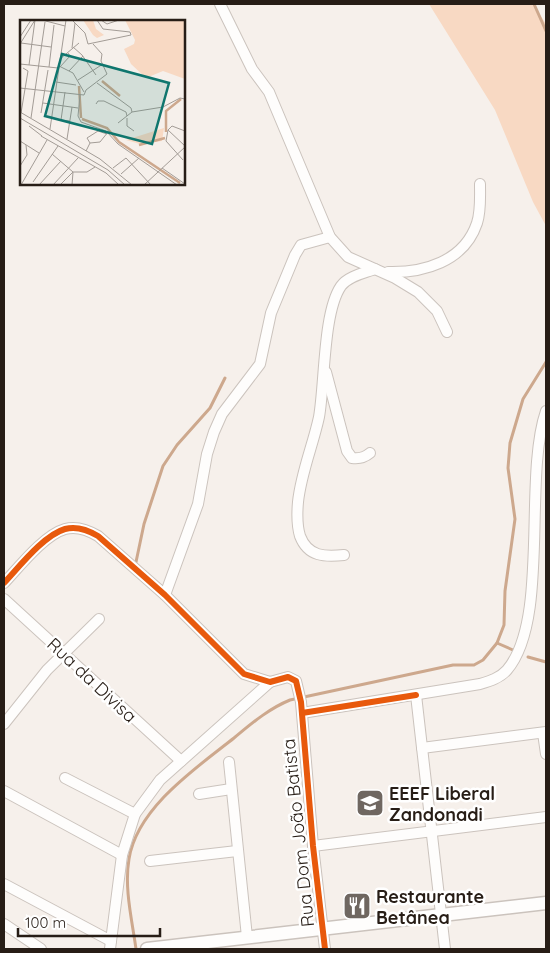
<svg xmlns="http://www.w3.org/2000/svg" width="550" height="953" font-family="Quicksand,sans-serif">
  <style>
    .green { fill: #f8d9c3 }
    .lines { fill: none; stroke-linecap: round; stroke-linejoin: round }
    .stream { stroke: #cda88d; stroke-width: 3 }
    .minor-casing { stroke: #cbc3bd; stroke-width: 12 }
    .tertiary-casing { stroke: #cbc3bd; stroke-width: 15 }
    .minor { stroke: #fefdfc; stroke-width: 10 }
    .tertiary { stroke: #fefdfc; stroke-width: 12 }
    .cycleway-casing { stroke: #fff; stroke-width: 9 }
    .cycleway { stroke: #e8590c; stroke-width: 6 }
    .labels { text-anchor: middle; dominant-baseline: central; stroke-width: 5; stroke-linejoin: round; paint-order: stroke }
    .street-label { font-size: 18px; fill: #271d16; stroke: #fff }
    .poi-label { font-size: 18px; font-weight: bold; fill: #271d16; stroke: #fff; text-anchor: start }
    .inset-river { fill: none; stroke: #cda88d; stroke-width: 2.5 }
    .inset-road { fill: none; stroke: #a39c96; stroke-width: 1 }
    .view { fill: #0f766e; fill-opacity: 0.15; stroke: #0f766e; stroke-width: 2.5 }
    .inset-edge { fill: none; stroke: #271d16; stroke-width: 2.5 }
  </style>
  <rect width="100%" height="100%" fill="#f6f0eb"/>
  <!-- green -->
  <polygon class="green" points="429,4 533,4 546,24 546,226 533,202 495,110"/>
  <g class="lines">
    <!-- stream -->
    <g class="stream">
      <polyline points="534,4 546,31"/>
      <polyline points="136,562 144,524 163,466 177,445 210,408 225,378"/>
      <polyline points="497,643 513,650"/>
      <polyline points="528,657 546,662"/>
      <path d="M136,949C132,920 124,888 129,859C137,808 196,768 234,738C251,724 268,709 290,700L453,665H474L483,660L497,643L504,625L505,591L515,519L508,468L510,443L523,399L546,362"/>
    </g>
    <defs>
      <g id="minor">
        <polyline points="220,4 252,69 269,92 330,237 348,257 395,278 418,292 437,311 447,332"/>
        <path d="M388,272C423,273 464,262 477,223C481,211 480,197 480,184"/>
        <path d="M326,372L347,451L352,458C359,459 364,458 370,453"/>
        <path d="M344,555C325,557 308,557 300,536C297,526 297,513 298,502C301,473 313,445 319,417C325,383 323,312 341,286C348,276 365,273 375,269"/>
        <path d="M4,583C19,567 44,535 65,529C76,526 88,530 98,536L165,595L244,674L270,682L288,677L296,681L301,702L313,846L325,949"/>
        <polyline points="165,595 198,504 207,454 214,432 222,414 260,364 271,313 295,255 301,245 330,237"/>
        <polyline points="4,599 181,761"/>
        <polyline points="416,695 445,949"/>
        <path d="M302,713L480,684C490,681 500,678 507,670C550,620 523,478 546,411"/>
        <polyline points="4,724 47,670 99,619"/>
        <polyline points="543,733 546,754"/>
        <polyline points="422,748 546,732"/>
        <polyline points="229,762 247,937"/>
        <polyline points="65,778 135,814"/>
        <polyline points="4,791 122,855"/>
        <polyline points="199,794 231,789"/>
        <polyline points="313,846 546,817"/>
        <polyline points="150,861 237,851"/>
        <polyline points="4,884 111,941"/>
        <polyline points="4,924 41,949"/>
        <polyline points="110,949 122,855 135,814 160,780 270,682"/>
      </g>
      <polyline id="tertiary" points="147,949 546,903"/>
    </defs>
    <!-- minor casing -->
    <use href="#minor" class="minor-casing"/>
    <!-- tertiary casing -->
    <use href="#tertiary" class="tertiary-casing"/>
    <!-- minor -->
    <use href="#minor" class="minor"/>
    <!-- tertiary -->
    <use href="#tertiary" class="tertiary"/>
    <defs>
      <g id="cycleway">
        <path d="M4,583C19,567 44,535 65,529C76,526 88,530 98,536L165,595L244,674L270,682L288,677L296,681L301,702L313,846L325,949"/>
        <polyline points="302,713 416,695"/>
      </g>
    </defs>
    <!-- cycleway casing -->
    <use href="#cycleway" class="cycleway-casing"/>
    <!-- cycleway -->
    <use href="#cycleway" class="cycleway"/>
  </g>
  <!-- icons -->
  <defs>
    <symbol id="school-square" viewBox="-11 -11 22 22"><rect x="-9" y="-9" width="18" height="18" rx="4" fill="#6f6761" stroke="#fff"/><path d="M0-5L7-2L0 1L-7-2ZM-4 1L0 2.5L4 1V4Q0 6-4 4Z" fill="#fff"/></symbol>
    <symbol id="restaurant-square" viewBox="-11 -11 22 22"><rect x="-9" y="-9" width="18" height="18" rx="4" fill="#6f6761" stroke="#fff"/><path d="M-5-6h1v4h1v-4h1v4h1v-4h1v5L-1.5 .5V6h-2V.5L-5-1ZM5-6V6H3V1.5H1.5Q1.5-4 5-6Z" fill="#fff"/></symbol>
  </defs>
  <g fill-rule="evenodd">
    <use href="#school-square" x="354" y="787" width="32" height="32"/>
    <use href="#restaurant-square" x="341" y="890" width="32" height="32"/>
  </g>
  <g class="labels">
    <!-- street labels -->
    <g class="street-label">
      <text transform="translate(92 680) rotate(43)">Rua da Divisa</text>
      <text transform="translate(298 833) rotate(-96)">Rua Dom João Batista</text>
    </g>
    <!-- poi labels -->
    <g class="poi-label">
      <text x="389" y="793">EEEF Liberal<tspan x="389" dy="21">Zandonadi</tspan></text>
      <text x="376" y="896">Restaurante<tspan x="376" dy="21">Betânea</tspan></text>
    </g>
  </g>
  <!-- overview -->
  <g transform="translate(20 20)">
    <rect width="165" height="165" fill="#f6f0eb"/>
    <path d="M63,0H73L76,9L84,15L77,18L73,15ZM105,0H165V59L143,51L126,58L111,44L104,29L114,24L115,20ZM144,108L142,121L120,124L106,120Z" fill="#f8d9c3"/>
    <path class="inset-river" d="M82,61L100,76M59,66L61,98M62,99L87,108L99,122L160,163M146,112V91L161,79M119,125L145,118"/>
    <path class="inset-road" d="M22,0L45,6M52,0L65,13L68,24L111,15M77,0L83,9L110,12L111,15M81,0L87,4L99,0M0,17L11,0M1,23L31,27M0,24L15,0M53,27L62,35L76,55M52,28L55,3M40,39L59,23M0,44L38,48M9,45L15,0M39,46L53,53L64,72M29,47L34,5M40,47L50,36L48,33M49,51L63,36M58,60L83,44M36,62L56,65M77,63L111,88L112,92M0,68L64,75L66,70L87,54L81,41L82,34L73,24M45,72L41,100L50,101M60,75L58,96L61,102L86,111L98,124L157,165M23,83L58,88M76,84L78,81H84L106,92L107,96M0,92L80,139L112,165M1,93L8,51L3,48M21,93L28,50M0,98L88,150L105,165M11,98L25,2M107,98V106L114,111M98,103L112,92L143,87L160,78L165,79M9,106L22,116M30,109L46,0M148,110L146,121L163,140M148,110L165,126M148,110L152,106L165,111M21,116L86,153L99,165M47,119L52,87M0,121L19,133M70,123L67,118L78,111L87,114M66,131L70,123L80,122L88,112M32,134L53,152L52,165M0,146L7,135L6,125M93,148L106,138L131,165M142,148L165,164M101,154L119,138M13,162L38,126M1,165L27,120M19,165L41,141M33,165L58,138M40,165L53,152H67L75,147M124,165L165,127"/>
    <path class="view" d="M42,34L149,63L132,124L25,96Z"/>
    <rect width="165" height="165" class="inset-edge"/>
  </g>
  <!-- border -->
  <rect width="550" height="953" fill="none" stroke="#271d16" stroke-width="10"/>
  <!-- scale -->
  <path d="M18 928v8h142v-8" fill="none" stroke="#271d16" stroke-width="2.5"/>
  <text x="25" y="928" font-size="15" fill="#271d16" stroke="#ffffff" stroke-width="4" paint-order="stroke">100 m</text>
</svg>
